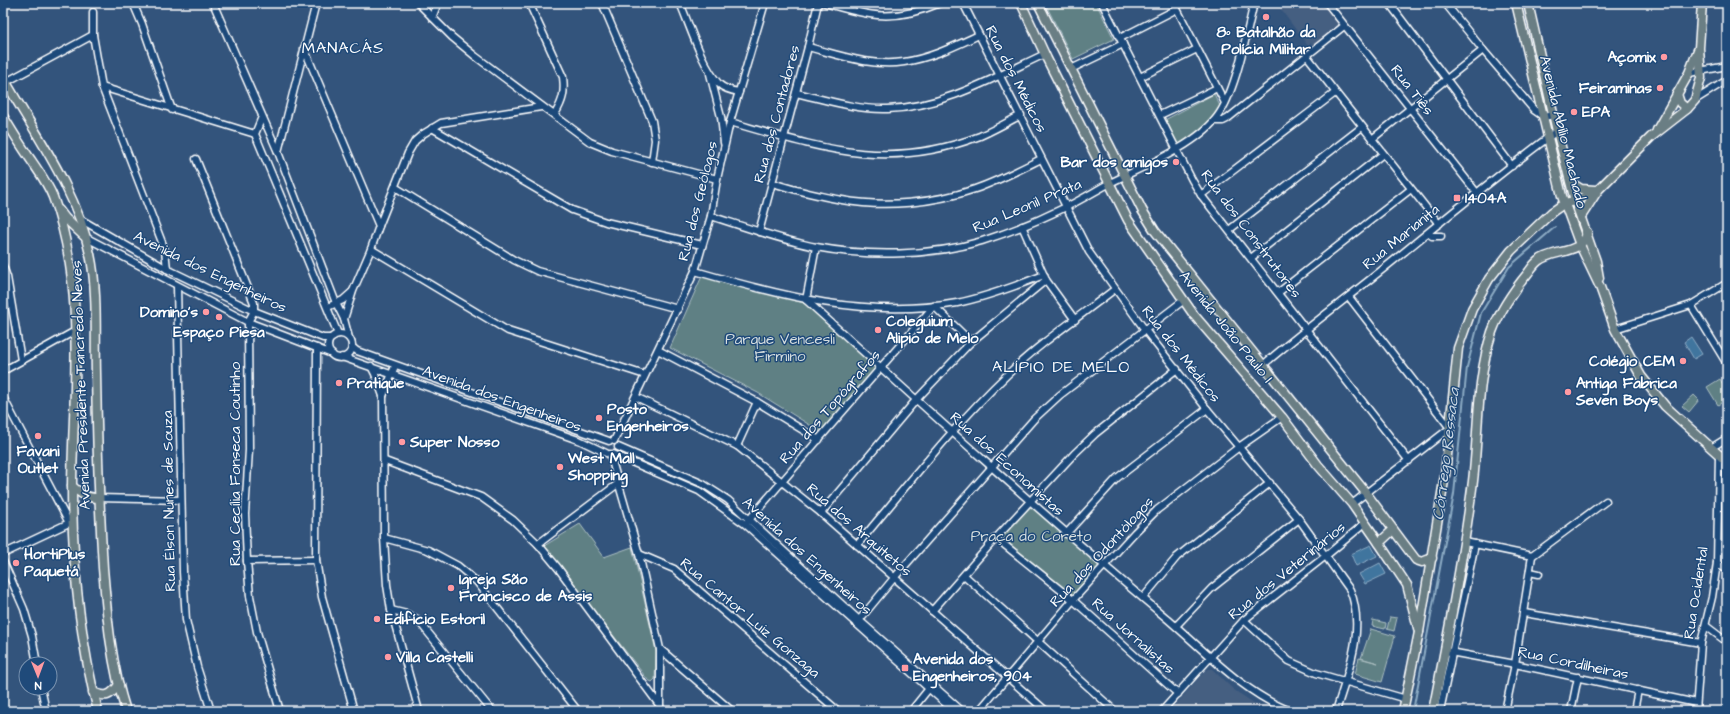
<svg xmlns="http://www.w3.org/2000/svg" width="1730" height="714" font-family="'Architects Daughter',sans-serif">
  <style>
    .built { fill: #455e81 }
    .green { fill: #5e8084; stroke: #aec0c2 }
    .water { fill: #41749e; stroke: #8dacc5 }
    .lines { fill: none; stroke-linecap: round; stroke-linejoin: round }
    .stream { stroke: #8dacc5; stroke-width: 2 }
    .minor-casing { stroke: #fff; stroke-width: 9 }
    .major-casing { stroke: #fff; stroke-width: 11 }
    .minor { stroke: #1f4a7a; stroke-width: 6 }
    .major { stroke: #6b7e84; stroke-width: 8 }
    .poi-dot { fill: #ff9aa2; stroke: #1f4a7a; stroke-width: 1.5 }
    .labels { text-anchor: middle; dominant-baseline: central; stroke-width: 3; stroke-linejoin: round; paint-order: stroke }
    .poi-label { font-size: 15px; font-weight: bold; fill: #fff; stroke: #1f4a7a; text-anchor: start }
    .street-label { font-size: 15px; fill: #fff; stroke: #1f4a7a }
    .park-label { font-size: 15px; fill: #d7dfe0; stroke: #1f4a7a }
    .neighbourhood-label { font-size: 16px; letter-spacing: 1px; fill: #fff; stroke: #1f4a7a }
    .water-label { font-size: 16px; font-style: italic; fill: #d0dce7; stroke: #1f4a7a }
  </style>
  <rect width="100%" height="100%" fill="#33547c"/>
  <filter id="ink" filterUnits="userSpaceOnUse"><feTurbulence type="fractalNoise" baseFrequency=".025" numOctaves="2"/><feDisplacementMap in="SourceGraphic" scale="8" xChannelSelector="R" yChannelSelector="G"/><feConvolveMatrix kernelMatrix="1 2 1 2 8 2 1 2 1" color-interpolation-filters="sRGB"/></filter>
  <g filter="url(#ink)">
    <!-- built -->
    <g class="built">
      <polygon points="1276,3 1323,3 1340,26 1314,46 1311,43 1308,46"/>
      <polygon points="1207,669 1212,669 1234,690 1257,705 1270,711 1170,711"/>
    </g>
    <!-- green -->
    <g class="green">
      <polygon points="1045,3 1096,3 1114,39 1073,59"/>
      <polygon points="1214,94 1221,108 1205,126 1175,149 1161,122"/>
      <polygon points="702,276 804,303 877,368 821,432 758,393 670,348"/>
      <polygon points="1720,379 1727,392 1727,399 1718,405 1707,387"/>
      <polygon points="1694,395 1699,400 1689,412 1682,406"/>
      <polygon points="1028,502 1104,565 1073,600 996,538"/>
      <polygon points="580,524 604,557 632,547 656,651 655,679 652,682 648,680 544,546"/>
      <polygon points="1390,617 1397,618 1394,631 1387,629"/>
      <polygon points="1373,620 1386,623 1385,629 1372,626"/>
      <polygon points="1371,629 1395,636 1382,682 1355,674 1359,658 1378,663 1361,658"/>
    </g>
    <!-- water -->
    <g class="water">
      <polygon points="1691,337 1702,354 1694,359 1684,342"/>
      <polygon points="1371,545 1377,556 1356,566 1351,554"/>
      <polygon points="1380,563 1386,574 1365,584 1359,574"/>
    </g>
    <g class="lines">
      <!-- stream -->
      <polyline class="stream" points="1413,711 1454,494 1467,367 1481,313 1509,267 1555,227"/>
      <defs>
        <g id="minor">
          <polyline points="133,3 142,24 172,110"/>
          <polyline points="213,3 278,152 336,303 344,319 349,338"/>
          <polyline points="418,3 452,37 475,56 590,142 612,151 717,179"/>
          <path d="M529,3L563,77C565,92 563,101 555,114"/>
          <polyline points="602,3 652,121 655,140 652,162"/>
          <path d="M680,3C690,26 702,66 719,84C724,89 733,91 739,92"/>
          <path d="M825,3C870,17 895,22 940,3"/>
          <path d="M963,3L1089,252L1145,330L1207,409L1299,519L1350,590C1366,629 1348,672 1336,711"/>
          <polyline points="1102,3 1192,180 1201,195 1409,461"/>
          <polyline points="1174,3 1225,103"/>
          <polyline points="1327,3 1477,193"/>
          <polyline points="1389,3 1512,166"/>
          <polyline points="1445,3 1483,50 1534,110 1544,117 1553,115"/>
          <polyline points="93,12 93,35 102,87 165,250 167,269"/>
          <polyline points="432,18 438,3"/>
          <polyline points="1120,38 1177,9"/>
          <path d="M808,47C839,55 872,67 904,62C931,58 955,46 979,35"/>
          <polyline points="304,48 379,226"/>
          <polyline points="1307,56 1439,224"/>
          <polyline points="1071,69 1123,44"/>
          <polyline points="1689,73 1727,66"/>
          <polyline points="710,74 721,117 724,143"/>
          <polyline points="1140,77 1197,49"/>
          <polyline points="6,82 93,35"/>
          <polyline points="102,87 255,134"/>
          <path d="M796,93C826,100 857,110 888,109C944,107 995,77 1045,54"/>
          <polyline points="1695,100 1727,80"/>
          <polyline points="1160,115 1217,88"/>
          <polyline points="262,117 255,134 338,334"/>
          <polyline points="1214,121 1223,121 1227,119 1344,26"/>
          <path d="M730,122C821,148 887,172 980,136C994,130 1008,122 1021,115"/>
          <polyline points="432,128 572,210 606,222 702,245"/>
          <polyline points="1372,139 1483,50"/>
          <polyline points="278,152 316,3"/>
          <polyline points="196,159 254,303 254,311 248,322 249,450 245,514 247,561 250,596 257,632 280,711"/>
          <path d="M772,183C795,190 818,196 842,200C885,208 934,203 975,189C998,181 1019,170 1041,159"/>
          <polyline points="395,187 514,260 537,271 678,309"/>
          <polyline points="1201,195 1335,93"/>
          <path d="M711,216C745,227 781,240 816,247C868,257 932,256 982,241C1010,232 1040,220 1066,207C1081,200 1095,191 1110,183C1142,167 1196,146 1217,117C1236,92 1246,35 1254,3"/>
          <polyline points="80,219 167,269 254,311 323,338 332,338"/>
          <polyline points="1022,226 1046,280 1075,320"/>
          <polyline points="1229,230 1362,127"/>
          <polyline points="759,232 808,47 818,3"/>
          <polyline points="1428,233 1432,236 1441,236"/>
          <polyline points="85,237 248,322 332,354"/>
          <polyline points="371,249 508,331 645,375"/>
          <polyline points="1251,258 1383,154"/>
          <polyline points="3,266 7,277 21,360"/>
          <path d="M695,271C781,296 867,319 957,303C987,297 1016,286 1044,275"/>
          <polyline points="177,286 183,572 186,620 197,667 211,711"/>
          <polyline points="1279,292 1411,189"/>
          <polyline points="1349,297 1450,428 1352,504"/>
          <path d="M806,300C924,407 1042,514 1164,616C1202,648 1245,695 1291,711"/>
          <polyline points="806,300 816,247"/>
          <polyline points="1691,305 1727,364"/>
          <polyline points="934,306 971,342"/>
          <polyline points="328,307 343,300 352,292"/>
          <polyline points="344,319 353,291 371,249 379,226 408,153 415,141 423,134 441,123 541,107"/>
          <polyline points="1615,329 1691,305 1727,283"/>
          <circle cx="340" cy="346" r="12"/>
          <polyline points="352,347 357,351 609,441"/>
          <polyline points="317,348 316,560 322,597 354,711"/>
          <polyline points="658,350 757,402 819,440"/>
          <polyline points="342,357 547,429 581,441 606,453"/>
          <path d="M1263,365C1305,329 1350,296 1393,261C1447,217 1501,172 1557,131"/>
          <polyline points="371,366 375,374 383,396 384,538 387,585 391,610 419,711"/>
          <polyline points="3,371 75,331"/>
          <polyline points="383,396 395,366"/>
          <polyline points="3,397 69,523"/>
          <polyline points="636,397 737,446 821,513 1046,711"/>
          <polyline points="614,441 695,271 711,216 717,179 730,122 765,3"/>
          <polyline points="737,446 757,402"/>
          <polyline points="618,447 703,484 728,500 859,620 962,711"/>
          <polyline points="1711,448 1727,438"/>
          <polyline points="610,454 639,554 660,649 660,711"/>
          <polyline points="613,454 699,491 745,524 954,711"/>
          <polyline points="385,461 481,497 513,520 538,544 558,568 660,706"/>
          <polyline points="99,498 181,500"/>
          <polyline points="821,513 916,400 971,342 1046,280"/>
          <polyline points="748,521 934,306"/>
          <polyline points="1066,534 1117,478 1207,409"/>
          <polyline points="384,538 428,550 458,566 477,582 578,711"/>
          <polyline points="996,538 1073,600 1178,694"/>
          <polyline points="1465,542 1532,556"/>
          <polyline points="538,544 619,483"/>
          <path d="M857,545C906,487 953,426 1008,374C1041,342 1079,317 1115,289"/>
          <polyline points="3,554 69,523 72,523"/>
          <polyline points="639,554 674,569 838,711"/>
          <polyline points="1532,556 1606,501"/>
          <polyline points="3,561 24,609 32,636 37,664"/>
          <polyline points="247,561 316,560"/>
          <polyline points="1717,563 1727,570"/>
          <polyline points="1530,572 1539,574"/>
          <polyline points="964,575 1115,711"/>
          <polyline points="1143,598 1177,557 1270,483"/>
          <polyline points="391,610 407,614 417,619 492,711"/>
          <polyline points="932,611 996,538 1074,454 1095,434 1177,369"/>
          <polyline points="1524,613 1701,643"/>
          <polyline points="1244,620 1289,661 1316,673 1406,699"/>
          <polyline points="856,624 894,578 1034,419 1060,395 1184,300"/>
          <polyline points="1176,626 1212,588 1299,519"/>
          <polyline points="1706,626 1727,642"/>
          <polyline points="660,649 732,711"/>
          <polyline points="1445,651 1515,664 1696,703"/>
          <polyline points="41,688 46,711"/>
          <polyline points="911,711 931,686"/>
          <polyline points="979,711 1073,600 1135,532 1157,510 1239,447 1282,417"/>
          <polyline points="1162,711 1244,620 1327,555 1365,523"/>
          <polyline points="1440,711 1475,544"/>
          <polyline points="1505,711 1515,664 1532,556"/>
          <polyline points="1571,711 1578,677"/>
          <polyline points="1634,711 1638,690"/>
          <polyline points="1696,711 1701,643 1712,597 1717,563 1719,455 1727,454"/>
        </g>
        <g id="major">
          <polyline points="1021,3 1047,59 1128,220 1194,315 1282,417 1318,465 1352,504 1379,543 1407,585 1419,632"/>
          <polyline points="1038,3 1142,210 1155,231 1366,493 1416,560 1422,562 1432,558"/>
          <polyline points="1516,3 1562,196 1580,245 1600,287 1615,329 1641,376 1665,406 1727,462"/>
          <polyline points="1528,3 1557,131 1575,201 1596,261 1599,278"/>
          <path d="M3,77C35,134 76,188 90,254C98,290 95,336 96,373C97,438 99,503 103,568C107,616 111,665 126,711"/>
          <polyline points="1677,94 1680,103 1687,109"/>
          <path d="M3,116C12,131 21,146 31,160C39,172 48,184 53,197C87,289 73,389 72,485C72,561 79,637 98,711"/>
          <polyline points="1657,130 1689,73 1698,50"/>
          <polyline points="1571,183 1581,189 1595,190"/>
          <polyline points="59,210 65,218 84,236"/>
          <polyline points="1582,215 1598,190 1651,137 1687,109 1695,100 1701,78 1699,48 1702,3"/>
          <path d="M72,486C81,494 86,498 99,498"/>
          <polyline points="1379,543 1393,530"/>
          <path d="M93,692C106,698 110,696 119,685"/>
          <polyline points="1403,711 1419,632 1445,475 1458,348 1472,309 1489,279 1511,251 1552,212 1565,203 1575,201 1598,190"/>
          <path d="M1433,711C1448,635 1463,559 1473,481C1479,431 1476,380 1492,332C1500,310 1514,290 1528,273C1531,269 1534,264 1538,261C1552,249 1584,255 1587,232"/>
        </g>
      </defs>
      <!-- minor casing -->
      <use href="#minor" class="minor-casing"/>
      <!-- major casing -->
      <use href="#major" class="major-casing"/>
      <!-- minor -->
      <use href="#minor" class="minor"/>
      <!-- major -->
      <use href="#major" class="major"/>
    </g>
  </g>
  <!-- markers -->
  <g class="poi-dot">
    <circle cx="1266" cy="17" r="4"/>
    <circle cx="1664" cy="57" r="4"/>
    <circle cx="1660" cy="88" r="4"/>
    <circle cx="1574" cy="112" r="4"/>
    <circle cx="1176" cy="162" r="4"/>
    <rect x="1453" y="194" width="8" height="8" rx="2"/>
    <circle cx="206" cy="312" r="4"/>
    <circle cx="219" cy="317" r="4"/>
    <circle cx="878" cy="330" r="4"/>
    <circle cx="1683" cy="361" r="4"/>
    <circle cx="339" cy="383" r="4"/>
    <circle cx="1568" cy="392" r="4"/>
    <circle cx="599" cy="418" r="4"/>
    <circle cx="38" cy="436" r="4"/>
    <circle cx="402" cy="442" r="4"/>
    <circle cx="560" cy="467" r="4"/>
    <circle cx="16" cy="563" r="4"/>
    <circle cx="451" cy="588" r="4"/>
    <circle cx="377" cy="619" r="4"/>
    <circle cx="388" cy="657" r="4"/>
    <rect x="901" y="664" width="8" height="8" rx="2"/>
  </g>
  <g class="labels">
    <!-- poi labels -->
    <g class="poi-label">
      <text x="1266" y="32" text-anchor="middle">8º Batalhão da<tspan x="1266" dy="17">Polícia Militar</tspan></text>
      <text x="1656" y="57" text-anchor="end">Açomix</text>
      <text x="1652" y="88" text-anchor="end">Feiraminas</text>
      <text x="1582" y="112">EPA</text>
      <text x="1168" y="162" text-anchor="end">Bar dos amigos</text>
      <text x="1465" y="198">1404A</text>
      <text x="198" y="312" text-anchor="end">Domino's</text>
      <text x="886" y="321">Coleguium<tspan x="886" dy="17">Alipio de Melo</tspan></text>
      <text x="219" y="332" text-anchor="middle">Espaço Piesa</text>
      <text x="1675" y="361" text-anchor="end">Colégio CEM</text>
      <text x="347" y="383">Pratique</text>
      <text x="1576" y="383">Antiga Fabrica<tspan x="1576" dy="17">Seven Boys</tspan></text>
      <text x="607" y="409">Posto<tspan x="607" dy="17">Engenheiros</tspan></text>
      <text x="410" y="442">Super Nosso</text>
      <text x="38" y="451" text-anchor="middle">Favani<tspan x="38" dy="17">Outlet</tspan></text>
      <text x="568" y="458">West Mall<tspan x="568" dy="17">Shopping</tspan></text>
      <text x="24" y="554">HortiPlus<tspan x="24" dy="17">Paquetá</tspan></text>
      <text x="459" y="579">Igreja São<tspan x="459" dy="17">Francisco de Assis</tspan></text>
      <text x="385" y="619">Edifício Estoril</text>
      <text x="396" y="657">Villa Castelli</text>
      <text x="913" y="659">Avenida dos<tspan x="913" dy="17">Engenheiros, 904</tspan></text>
    </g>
    <!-- street labels -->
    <g class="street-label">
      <text transform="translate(1016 79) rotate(63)">Rua dos Médicos</text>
      <text transform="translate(1412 90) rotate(52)">Rua Tiês</text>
      <text transform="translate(777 114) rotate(-75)">Rua dos Contadores</text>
      <text transform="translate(1563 132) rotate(76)">Avenida Abílio Machado</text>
      <text transform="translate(698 201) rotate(-76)">Rua dos Geólogos</text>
      <text transform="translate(1027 206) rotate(-23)">Rua Leonil Prata</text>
      <text transform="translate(1251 234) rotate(53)">Rua dos Construtores</text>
      <text transform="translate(1401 237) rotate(-39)">Rua Marianita</text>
      <text transform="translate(210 272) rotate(26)">Avenida dos Engenheiros</text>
      <text transform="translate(1226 327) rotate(51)">Avenida João Paulo I</text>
      <text transform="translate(1181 354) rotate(52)">Rua dos Médicos</text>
      <text transform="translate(81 385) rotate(-92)">Avenida Presidente Tancredo Neves</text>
      <text transform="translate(502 399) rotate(20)">Avenida dos Engenheiros</text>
      <text transform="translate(830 407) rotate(-49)">Rua dos Topógrafos</text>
      <text transform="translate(235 464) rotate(-90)">Rua Cecília Fonseca Coutinho</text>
      <text transform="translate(1007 464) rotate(42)">Rua dos Economistas</text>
      <text transform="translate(169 501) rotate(-91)">Rua Élson Nunes de Souza</text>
      <text transform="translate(859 530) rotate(41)">Rua dos Arquitetos</text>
      <text transform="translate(1102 552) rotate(-47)">Rua dos Odontólogos</text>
      <text transform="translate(807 556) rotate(42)">Avenida dos Engenheiros</text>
      <text transform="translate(1287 571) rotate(-39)">Rua dos Veterinários</text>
      <text transform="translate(1696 593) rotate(-81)">Rua Ocidental</text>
      <text transform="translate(750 618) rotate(40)">Rua Cantor Luiz Gonzaga</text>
      <text transform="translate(1133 636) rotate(42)">Rua Jornalistas</text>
      <text transform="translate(1573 663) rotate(12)">Rua Cordilheiras</text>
    </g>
    <!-- park labels -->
    <g class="park-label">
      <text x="780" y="339">Parque Vencesli<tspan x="780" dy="17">Firmino</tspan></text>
      <text x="1031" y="536">Praça do Coreto</text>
    </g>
    <!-- neighbourhood labels -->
    <g class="neighbourhood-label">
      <text x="343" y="48">MANACÁS</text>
      <text x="1061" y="367">ALÍPIO DE MELO</text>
    </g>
    <!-- water labels -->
    <g class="water-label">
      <text transform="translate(1446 454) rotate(-83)">Córrego Ressaca</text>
    </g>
  </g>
  <!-- margin -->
  <rect width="1730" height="714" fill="none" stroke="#1f4a7a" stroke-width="16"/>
  <rect x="8" y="8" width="1714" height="698" fill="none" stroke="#fff" stroke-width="1.5" filter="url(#ink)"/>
  <!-- north arrow -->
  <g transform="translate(38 676) rotate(179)"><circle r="19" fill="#1f4a7a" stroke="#7992af"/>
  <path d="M0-3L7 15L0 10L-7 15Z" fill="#ff9aa2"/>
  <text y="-6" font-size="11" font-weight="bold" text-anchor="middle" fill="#ffffff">N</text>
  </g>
</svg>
